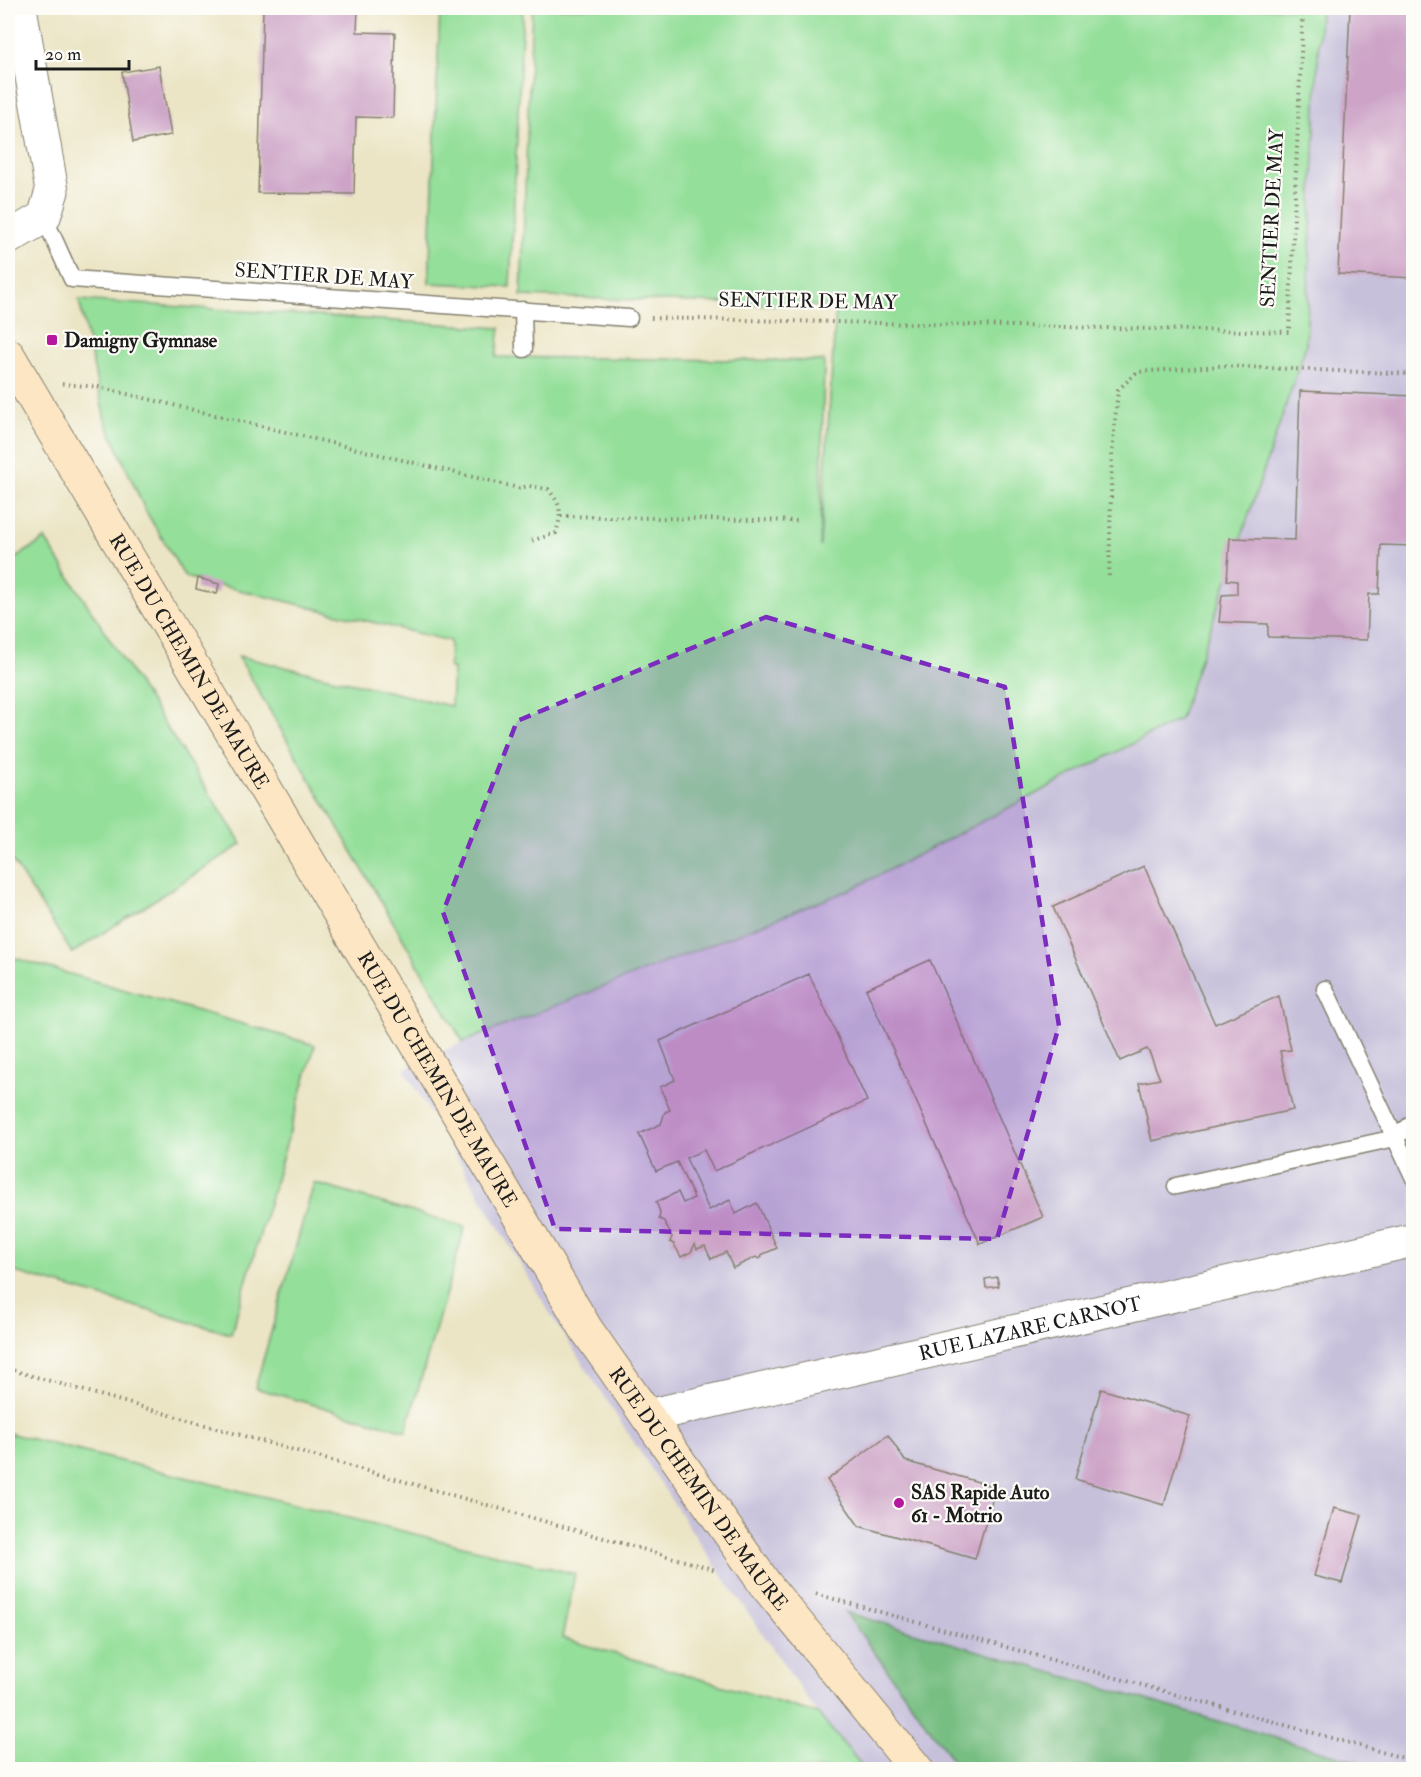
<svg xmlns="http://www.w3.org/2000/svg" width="1421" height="1777" font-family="'IM FELL Double Pica',serif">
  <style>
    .industrial { fill: #c6c0da }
    .green { fill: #94df9a; stroke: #587e5b; stroke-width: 1.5 }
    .forest { fill: #77be82; stroke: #4a6d4f; stroke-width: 1.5 }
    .building { fill: #cda4c7 }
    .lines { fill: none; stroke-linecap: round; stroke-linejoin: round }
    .lane-casing { stroke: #848070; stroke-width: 19 }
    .street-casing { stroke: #848070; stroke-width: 35 }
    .secondary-casing { stroke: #848070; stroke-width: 35 }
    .path { stroke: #848070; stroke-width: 4; stroke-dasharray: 1.5 4.5; stroke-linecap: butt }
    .lane { stroke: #fff; stroke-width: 16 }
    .street { stroke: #fff; stroke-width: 33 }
    .secondary { stroke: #fce6c4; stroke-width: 33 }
    .marked { fill: #7b2cbf; fill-opacity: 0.2; stroke: #7b2cbf; stroke-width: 4.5; stroke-dasharray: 12 8; stroke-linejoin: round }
    .poi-dot { fill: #b5179e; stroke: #fdfcf7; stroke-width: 2 }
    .labels { text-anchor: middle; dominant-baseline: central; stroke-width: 4.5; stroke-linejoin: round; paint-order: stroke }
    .street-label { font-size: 20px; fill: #1c1c1c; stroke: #fdfcf7 }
    .poi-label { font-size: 20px; font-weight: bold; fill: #1c1c1c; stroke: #fdfcf7; text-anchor: start }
  </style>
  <rect width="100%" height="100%" fill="#fdfcf7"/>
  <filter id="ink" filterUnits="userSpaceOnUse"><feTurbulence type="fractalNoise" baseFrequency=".0167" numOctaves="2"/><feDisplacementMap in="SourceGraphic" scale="12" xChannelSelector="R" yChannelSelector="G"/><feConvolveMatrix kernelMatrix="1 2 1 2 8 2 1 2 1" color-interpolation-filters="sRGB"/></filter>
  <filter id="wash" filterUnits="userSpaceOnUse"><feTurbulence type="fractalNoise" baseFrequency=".008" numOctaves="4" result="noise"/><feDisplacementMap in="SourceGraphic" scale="24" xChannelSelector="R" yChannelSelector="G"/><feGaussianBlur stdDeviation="1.35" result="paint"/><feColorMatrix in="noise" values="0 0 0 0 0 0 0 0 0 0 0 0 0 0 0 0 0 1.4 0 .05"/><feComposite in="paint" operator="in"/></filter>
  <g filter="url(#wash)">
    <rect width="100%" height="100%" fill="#ebe5c5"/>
    <!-- industrial -->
    <polygon class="industrial" points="1320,8 1413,8 1413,1769 865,1769 818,1714 697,1539 551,1315 404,1069 463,1042 852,889"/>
    <!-- green -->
    <g class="green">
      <polygon points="440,8 523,8 510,287 429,283"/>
      <polygon points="532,8 1320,8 1306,345 1180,719 852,889 463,1042 238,656 451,706 453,668 449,668 450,641 185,577 145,510 105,420 79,300 500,328 496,357 824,361 820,547 836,307 521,296"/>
      <polygon points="45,539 242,844 72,953 8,854 8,563"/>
      <polygon points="8,956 315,1045 231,1334 8,1270"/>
      <polygon points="314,1183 465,1227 406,1431 255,1388"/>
      <polygon points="8,1433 575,1574 562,1638 818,1714 865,1769 8,1769"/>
    </g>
    <!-- forest -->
    <polygon class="forest" points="845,1612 1355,1761 1386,1769 959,1769"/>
    <g id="blocks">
      <!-- building -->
      <g class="building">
        <polygon points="263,8 358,8 357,32 395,33 393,118 356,117 354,194 258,193"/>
        <polygon points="1350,8 1414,8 1414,278 1338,274"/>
        <polygon points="159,66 171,135 133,142 122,72"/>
        <polygon points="1300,391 1414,396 1414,546 1381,545 1379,594 1369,594 1367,640 1268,637 1268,624 1219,622 1222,595 1237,594 1237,581 1227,580 1230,538 1295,540"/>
        <polygon points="198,578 219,584 217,594 196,589"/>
        <polygon points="1144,866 1215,1024 1279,996 1291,1050 1280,1051 1293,1110 1152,1141 1139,1083 1160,1079 1150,1054 1147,1049 1120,1061 1053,907"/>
        <polygon points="930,960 1043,1217 980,1244 866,989"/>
        <polygon points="809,974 867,1101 714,1171 704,1150 686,1158 709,1210 730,1200 736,1214 757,1203 777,1248 761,1255 762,1257 759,1259 756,1257 733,1268 726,1252 711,1259 705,1246 697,1249 695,1244 691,1252 681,1257 674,1244 670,1242 672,1237 664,1221 659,1219 660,1212 656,1202 678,1192 683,1203 694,1198 677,1162 656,1171 639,1134 661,1124 665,1112 670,1110 660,1087 675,1080 660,1041"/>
        <polygon points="997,1277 999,1286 986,1288 985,1279"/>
        <polygon points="1101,1389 1190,1416 1164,1505 1075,1479"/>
        <polygon points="888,1435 905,1461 996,1487 975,1559 859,1526 827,1480"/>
        <polygon points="1334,1508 1362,1515 1342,1583 1314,1576"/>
      </g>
    </g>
  </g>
  <g filter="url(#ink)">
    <use href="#blocks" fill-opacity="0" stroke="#848070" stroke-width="1.5"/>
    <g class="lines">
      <defs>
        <g id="lane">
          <polyline points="44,217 72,279 629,318"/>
          <polyline points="523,310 524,349"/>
          <polyline points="1325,989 1414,1178"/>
          <polyline points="1176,1186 1395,1138 1414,1122"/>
        </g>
        <g id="street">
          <polyline points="8,238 44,217 52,191 20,8"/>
          <path id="s1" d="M647,1416L1414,1240"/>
        </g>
        <g id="secondary">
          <path id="s2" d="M8,355L586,1329L765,1584L917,1770"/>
        </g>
      </defs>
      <!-- lane casing -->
      <use href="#lane" class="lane-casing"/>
      <!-- street casing -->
      <use href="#street" class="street-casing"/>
      <!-- secondary casing -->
      <use href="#secondary" class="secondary-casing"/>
      <!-- path -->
      <g class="path">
        <polyline points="651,318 1289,332 1303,8"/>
        <path d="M62,384L98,387L519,488L529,486L548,489C562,506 562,512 556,533L528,542"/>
        <polyline points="561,516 801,521"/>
        <polyline points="1109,576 1112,454 1118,390 1137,372 1219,366 1414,374"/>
        <polyline points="8,1369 716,1570"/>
        <polyline points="816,1594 1414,1761"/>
      </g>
      <!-- lane -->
      <use href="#lane" class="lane"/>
      <!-- street -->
      <use href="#street" class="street"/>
      <!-- secondary -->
      <use href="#secondary" class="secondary"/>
    </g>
  </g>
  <!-- marked area -->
  <path class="marked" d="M766,617L1005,687L1059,1026L997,1239L555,1229L443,912L517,721Z"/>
  <!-- markers -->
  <g class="poi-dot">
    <rect x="46" y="334" width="12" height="12" rx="3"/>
    <circle cx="899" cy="1503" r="6"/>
  </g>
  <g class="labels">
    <!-- street labels -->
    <g class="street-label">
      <text transform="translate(1272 218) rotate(-87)">SENTIER DE MAY</text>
      <text transform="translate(324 276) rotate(4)">SENTIER DE MAY</text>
      <text transform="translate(808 301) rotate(1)">SENTIER DE MAY</text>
      <text stroke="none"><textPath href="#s2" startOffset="356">RUE DU CHEMIN DE MAURE</textPath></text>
      <text stroke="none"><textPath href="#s2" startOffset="842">RUE DU CHEMIN DE MAURE</textPath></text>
      <text stroke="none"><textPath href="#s1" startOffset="393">RUE LAZARE CARNOT</textPath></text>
      <text stroke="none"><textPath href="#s2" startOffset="1328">RUE DU CHEMIN DE MAURE</textPath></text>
    </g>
    <!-- poi labels -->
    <g class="poi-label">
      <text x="64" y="340">Damigny Gymnase</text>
      <text x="911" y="1492">SAS Rapide Auto<tspan x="911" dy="23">61 - Motrio</tspan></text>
    </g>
  </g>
  <!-- margin -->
  <rect width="1421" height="1777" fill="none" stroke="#fdfcf7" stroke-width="30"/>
  <!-- scale -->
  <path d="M36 60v9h93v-9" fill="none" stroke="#1c1c1c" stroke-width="3"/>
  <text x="45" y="60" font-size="18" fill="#1c1c1c" stroke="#fdfcf7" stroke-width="4.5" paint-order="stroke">20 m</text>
</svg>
